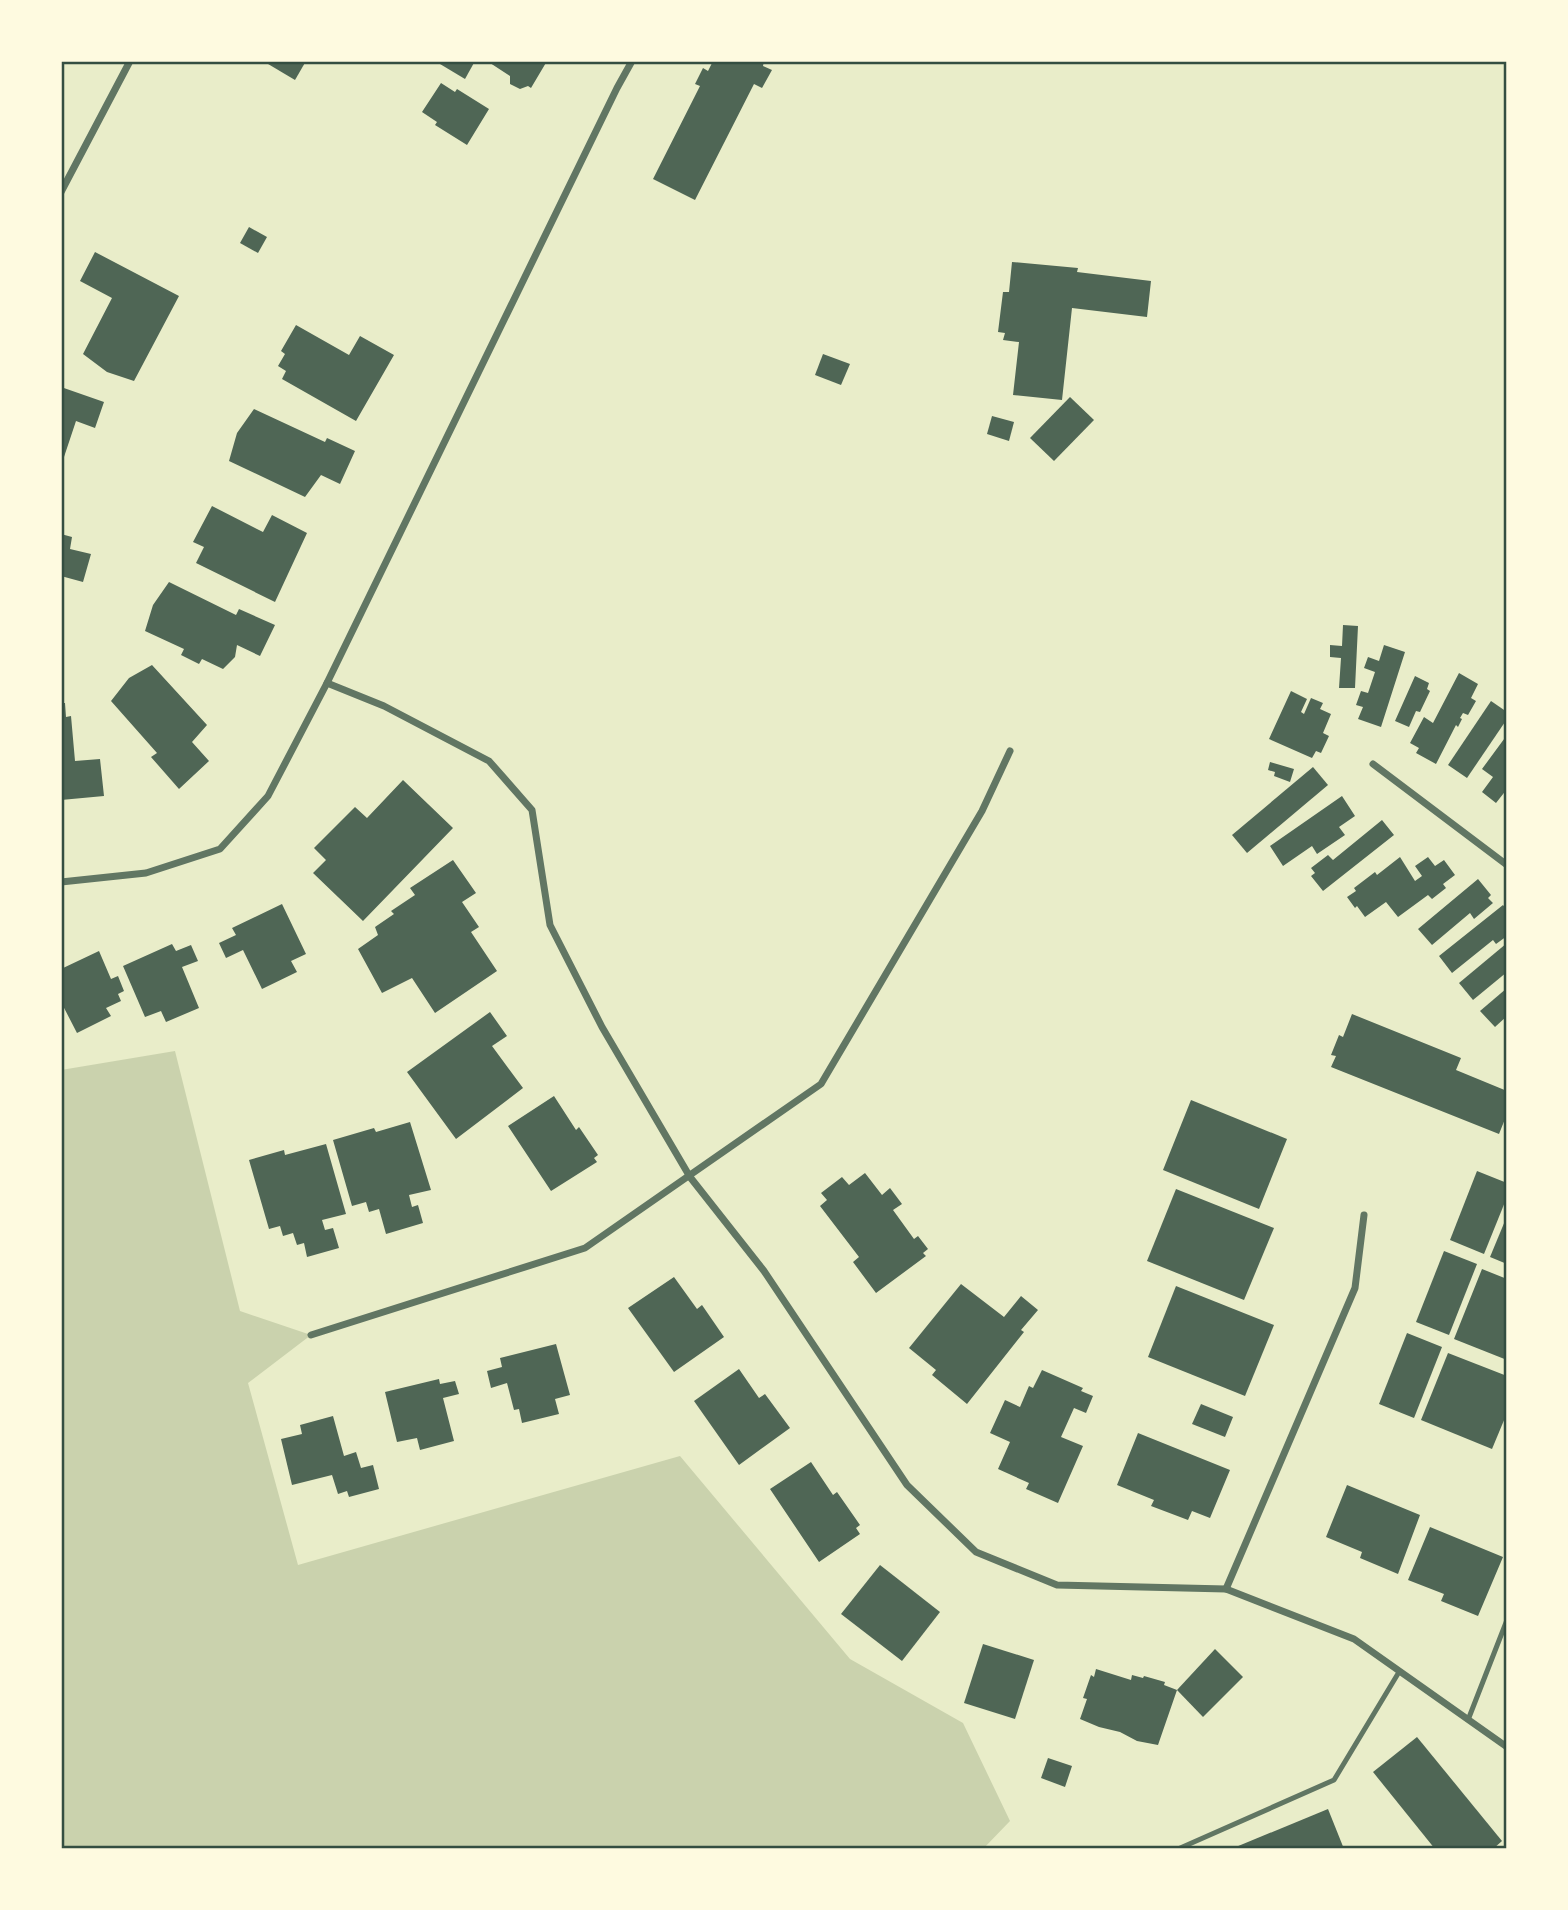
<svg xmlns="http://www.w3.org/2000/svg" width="1568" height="1910" font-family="Helvetica,sans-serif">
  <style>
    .green { fill: #cad2ad }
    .building { fill: #4f6655 }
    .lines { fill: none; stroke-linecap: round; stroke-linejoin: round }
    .service { stroke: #617663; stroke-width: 5 }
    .minor { stroke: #617663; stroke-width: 7 }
    .neatline { fill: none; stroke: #344e41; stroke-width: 2.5 }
  </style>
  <rect width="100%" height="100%" fill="#e9edc9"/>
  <!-- green -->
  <polygon class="green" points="175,1051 240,1311 311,1335 248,1383 298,1565 680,1456 850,1659 963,1723 1010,1821 983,1849 61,1849 61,1070"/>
  <!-- building -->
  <g class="building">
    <polygon points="263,61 306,61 295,80"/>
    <polygon points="435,61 475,61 465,79"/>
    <polygon points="487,61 547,61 531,88 528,86 520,89 510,84 510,76"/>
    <polygon points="713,61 764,61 763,66 772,70 762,88 754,84 695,200 653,179 700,86 695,84 703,68 708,71"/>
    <polygon points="441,83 455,92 457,89 489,109 467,145 435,125 437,122 422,112"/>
    <polygon points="249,227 267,237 258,253 240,243"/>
    <polygon points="95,252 179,296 134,381 107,372 83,354 112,298 80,281"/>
    <polygon points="1012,262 1078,268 1077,272 1151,281 1147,317 1072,308 1062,400 1013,395 1019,342 1003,340 1005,333 998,332 1003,292 1009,292"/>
    <polygon points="296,325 349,355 360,336 394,355 356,421 282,379 286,371 278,366 285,354 281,351"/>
    <polygon points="823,354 850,364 841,385 815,375"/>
    <polygon points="61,387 104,402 95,428 76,421 62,463"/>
    <polygon points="1070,397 1094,420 1054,461 1030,438"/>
    <polygon points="254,409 325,442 327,438 355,451 340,484 321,475 305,497 229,461 237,433"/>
    <polygon points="992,416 1014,422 1009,441 987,434"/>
    <polygon points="212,506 263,532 272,515 307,533 275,602 196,563 204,547 193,542"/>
    <polygon points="61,534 72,537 70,549 91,554 83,582 61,576"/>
    <polygon points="169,582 236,615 239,609 275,625 260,656 237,645 235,657 223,669 202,659 199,664 181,655 184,649 145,631 153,605"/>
    <polygon points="1343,625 1358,626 1355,688 1339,688 1341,658 1330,657 1330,645 1342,646"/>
    <polygon points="1384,645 1405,652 1381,727 1358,719 1363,707 1356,705 1361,691 1368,693 1375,672 1364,668 1368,657 1379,661"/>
    <polygon points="152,665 207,725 192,742 209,761 179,789 151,757 157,753 111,701 129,678"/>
    <polygon points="1459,673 1478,684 1471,698 1476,701 1468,715 1463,713 1460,718 1462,719 1458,727 1456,725 1436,764 1416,753 1419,748 1410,743 1424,717 1433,723"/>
    <polygon points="1415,676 1429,683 1427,689 1430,691 1420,712 1416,711 1409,727 1395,721"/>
    <polygon points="1291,691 1307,699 1301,712 1304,714 1311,698 1323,703 1320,709 1331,714 1323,733 1329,736 1321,753 1316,751 1312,758 1269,739"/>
    <polygon points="1491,701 1507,712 1507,719 1467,778 1448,765"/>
    <polygon points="61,703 65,703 66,717 71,716 75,761 100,759 104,796 61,800"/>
    <polygon points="1507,735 1507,789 1496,803 1482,792 1493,777 1482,769"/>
    <polygon points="1270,762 1294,769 1290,782 1274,776 1275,772 1268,770"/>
    <polygon points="1313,767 1328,785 1247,853 1232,835"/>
    <polygon points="403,780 453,828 363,921 313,873 326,860 314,848 355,807 367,818"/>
    <polygon points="1342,796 1355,816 1339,827 1345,835 1317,854 1312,846 1283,866 1270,846"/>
    <polygon points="1382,820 1394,835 1323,891 1311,876 1315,873 1311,868 1328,855 1333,860"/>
    <polygon points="1400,857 1415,881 1422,876 1415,866 1428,857 1435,866 1444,860 1455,875 1443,884 1446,888 1432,899 1428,895 1398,917 1386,902 1365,917 1357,906 1355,908 1347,897 1356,891 1354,888 1375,872 1377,875"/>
    <polygon points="453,860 476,893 462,902 479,927 471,932 497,971 435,1013 412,978 382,993 358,949 378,935 375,927 394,914 391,911 415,895 410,888"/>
    <polygon points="1478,879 1491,895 1488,898 1493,903 1474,919 1470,913 1432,945 1418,929"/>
    <polygon points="282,904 306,954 291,961 297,972 262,989 243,950 226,958 219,943 236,935 232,928"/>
    <polygon points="1503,905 1507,910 1507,936 1496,944 1493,940 1452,973 1439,956"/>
    <polygon points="1507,943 1507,972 1473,1000 1459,983"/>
    <polygon points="172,944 176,951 191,945 198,961 182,967 199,1008 166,1022 161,1011 145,1017 123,966"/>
    <polygon points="99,951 111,979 118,976 124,991 118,994 121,1001 106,1008 111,1016 77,1033 61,1002 61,969"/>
    <polygon points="1507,988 1507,1016 1495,1027 1480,1011"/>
    <polygon points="490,1012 507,1036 492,1046 523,1088 456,1139 407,1072"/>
    <polygon points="1352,1014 1461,1058 1456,1070 1507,1091 1507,1114 1499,1134 1331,1067 1336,1056 1331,1055 1339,1035 1343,1037"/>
    <polygon points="554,1096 576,1130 579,1127 598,1155 594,1158 597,1162 551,1191 508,1126"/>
    <polygon points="1191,1100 1287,1139 1259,1209 1163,1170"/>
    <polygon points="410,1122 431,1190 409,1195 412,1207 418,1205 423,1223 386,1234 379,1209 369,1212 366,1202 352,1206 333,1140 374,1128 376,1132"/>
    <polygon points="326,1144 346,1214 322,1220 325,1230 333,1228 339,1248 307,1257 304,1243 297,1245 293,1233 283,1236 280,1226 269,1229 249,1160 284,1150 285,1155"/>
    <polygon points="1477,1171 1507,1183 1507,1197 1484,1254 1450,1240"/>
    <polygon points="865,1173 882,1195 890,1188 902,1204 893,1210 914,1239 918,1236 928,1249 923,1253 926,1256 876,1293 853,1262 859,1257 820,1206 827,1200 821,1193 842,1177 849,1185"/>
    <polygon points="1176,1189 1274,1228 1244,1300 1147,1261"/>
    <polygon points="1507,1216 1507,1264 1490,1257"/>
    <polygon points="1444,1251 1477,1264 1449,1335 1416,1322"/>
    <polygon points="1482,1269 1507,1279 1507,1360 1454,1339"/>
    <polygon points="674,1277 697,1309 702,1305 724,1337 674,1372 628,1308"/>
    <polygon points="961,1284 1004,1317 1021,1296 1038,1310 1021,1330 1024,1332 967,1404 932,1375 936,1370 909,1348"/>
    <polygon points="1176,1286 1274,1325 1245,1396 1148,1357"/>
    <polygon points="1407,1333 1442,1347 1414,1418 1379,1404"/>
    <polygon points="556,1344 570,1395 555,1399 559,1414 522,1423 519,1409 514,1410 507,1383 491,1388 487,1371 502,1367 500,1358"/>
    <polygon points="1448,1353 1507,1376 1507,1413 1492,1449 1421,1420"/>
    <polygon points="739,1369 759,1398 765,1394 790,1428 739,1465 694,1401"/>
    <polygon points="1042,1370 1083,1388 1081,1391 1093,1396 1086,1413 1074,1408 1061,1437 1083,1446 1058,1503 1026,1489 1029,1483 998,1469 1010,1442 990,1433 1005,1400 1020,1407 1029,1386 1033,1388"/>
    <polygon points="439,1379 440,1384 455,1381 459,1394 443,1398 454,1441 420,1450 417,1438 397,1442 385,1392"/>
    <polygon points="1201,1404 1233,1417 1225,1437 1192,1424"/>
    <polygon points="333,1416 344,1456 356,1452 361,1468 373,1465 379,1489 349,1497 347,1491 338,1494 332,1475 292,1485 281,1439 302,1434 300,1425"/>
    <polygon points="1138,1433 1230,1470 1210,1518 1192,1511 1188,1520 1151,1506 1154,1500 1117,1485"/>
    <polygon points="811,1462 833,1495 837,1492 860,1525 856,1528 860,1534 819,1562 770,1489"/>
    <polygon points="1347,1485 1420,1515 1398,1574 1360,1558 1362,1552 1326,1537"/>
    <polygon points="1430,1527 1503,1557 1478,1616 1441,1601 1444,1594 1408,1580"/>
    <polygon points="880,1565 940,1612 902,1661 841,1614"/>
    <polygon points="983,1644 1034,1660 1015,1719 964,1703"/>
    <polygon points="1215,1649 1243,1677 1203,1717 1177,1690"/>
    <polygon points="1096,1669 1131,1680 1132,1675 1143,1678 1144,1676 1165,1682 1164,1685 1177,1690 1158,1745 1137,1741 1120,1732 1099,1727 1080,1719 1087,1699 1083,1698 1091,1675 1094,1677"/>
    <polygon points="1417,1737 1502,1841 1493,1849 1435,1849 1373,1772"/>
    <polygon points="1048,1758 1072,1766 1065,1787 1041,1778"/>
    <polygon points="1328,1809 1344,1849 1231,1849"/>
  </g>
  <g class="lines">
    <!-- service -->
    <g class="service">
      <polyline points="1468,1720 1507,1620"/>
      <polyline points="1178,1849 1334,1780 1399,1672"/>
    </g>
    <!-- minor -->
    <g class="minor">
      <polyline points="61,192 130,61"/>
      <polyline points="327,683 384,706 489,761 532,810 550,925 602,1027 690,1177 764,1271 907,1485 976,1552 1057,1585 1226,1589 1354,1639 1507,1747"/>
      <polyline points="1373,764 1507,865"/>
      <polyline points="61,882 146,873 220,849 268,796 327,683 617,88 632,61"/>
      <polyline points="311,1335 585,1248 821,1084 982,811 1010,751"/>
      <polyline points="1226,1589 1355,1288 1364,1215"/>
    </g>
  </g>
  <!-- border -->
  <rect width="1568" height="1910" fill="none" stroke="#fefae0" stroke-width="126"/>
  <rect x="63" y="63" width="1442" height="1784" class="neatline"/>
</svg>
